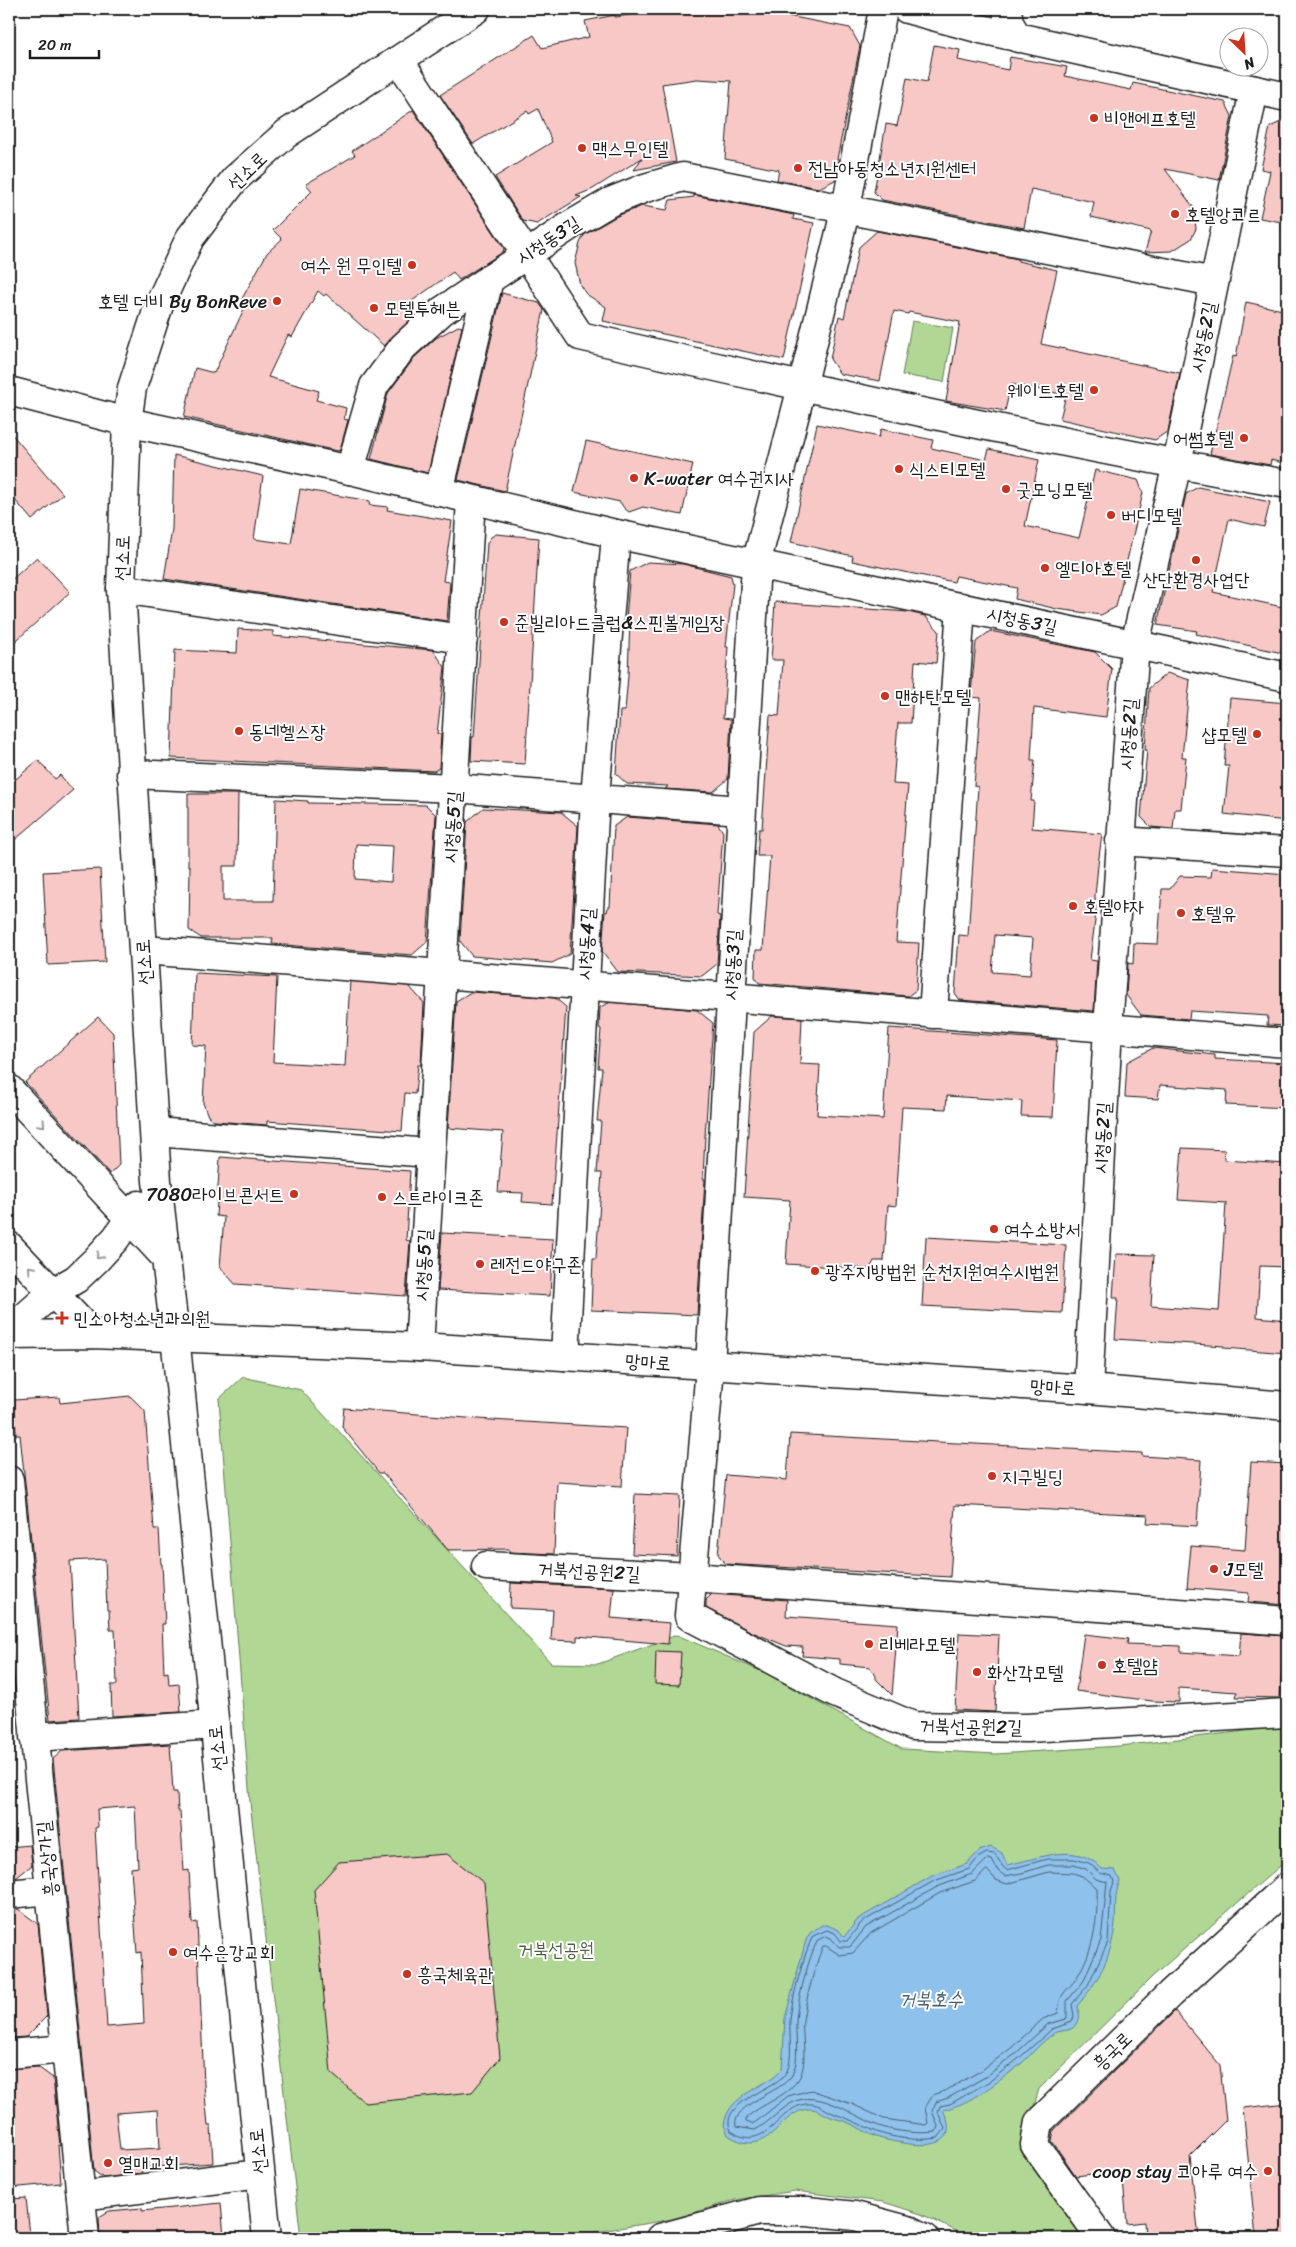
<svg xmlns="http://www.w3.org/2000/svg" width="1296" height="2247" font-family="Sriracha,'Poor Story',sans-serif">
  <style>
    .green { fill: #b0d894; stroke: #667a58 }
    .water { fill: #8ec1eb; stroke: #607f98 }
    .lines { fill: none; stroke-linecap: round; stroke-linejoin: round }
    .shore { stroke: #4a5e6f; stroke-width: 1 }
    .building { fill: #f8c8c6; stroke: #1c1c1c; fill-rule: evenodd }
    .minor-casing { stroke: #1c1c1c; stroke-width: 31 }
    .minor { stroke: #fff; stroke-width: 28 }
    .oneway { stroke: #999 }
    .poi-dot { fill: #c8321e; stroke: #fff; stroke-width: 2 }
    .labels { text-anchor: middle; dominant-baseline: central; stroke-width: 4; stroke-linejoin: round; paint-order: stroke }
    .poi-label { font-size: 19px; fill: #1c1c1c; stroke: #fff; text-anchor: start }
    .street-label { font-size: 19px; fill: #1c1c1c; stroke: #fff }
    .park-label { font-size: 19px; fill: #505e46; stroke: #fff }
    .water-label { font-size: 20px; font-style: italic; fill: #4a5e6f; stroke: #fff }
  </style>
  <rect width="100%" height="100%" fill="#fff"/>
  <filter id="ink" filterUnits="userSpaceOnUse"><feTurbulence type="fractalNoise" baseFrequency=".02" numOctaves="2"/><feDisplacementMap in="SourceGraphic" scale="10" xChannelSelector="R" yChannelSelector="G"/><feConvolveMatrix kernelMatrix="1 2 1 2 8 2 1 2 1" color-interpolation-filters="sRGB"/></filter>
  <g filter="url(#ink)">
    <!-- green -->
    <g class="green">
      <polygon points="912,321 953,328 944,382 902,375"/>
      <polygon points="243,1377 301,1390 551,1663 598,1664 677,1635 765,1673 902,1749 996,1754 1120,1746 1287,1726 1287,1860 1153,1976 1039,2089 1021,2151 1083,2238 967,2238 954,2230 921,2214 883,2202 795,2191 735,2200 673,2219 560,2238 301,2238 250,1802 219,1399"/>
    </g>
    <!-- water -->
    <path class="water" d="M991,1847L1002,1853L1007,1865C1038,1859 1077,1840 1102,1869L1115,1870L1120,1881C1114,1895 1116,1908 1115,1923C1112,1956 1099,1981 1077,2006C1079,2012 1081,2018 1077,2024C1071,2033 1060,2029 1053,2034C1041,2042 1032,2054 1022,2063C1001,2080 969,2105 943,2110C967,2157 905,2145 879,2138C867,2134 856,2125 844,2121C841,2120 837,2119 833,2118C825,2115 817,2108 808,2109C778,2112 769,2162 728,2135L724,2125C728,2094 764,2089 782,2069L785,2018L806,1940L810,1933L822,1925H827L839,1930L844,1937L858,1919L932,1876L967,1864L979,1851Z"/>
    <g class="lines">
      <!-- shore -->
      <g class="shore">
        <path d="M987,1853L995,1854L1003,1867L1007,1870L1047,1859H1074L1089,1863L1100,1873L1112,1876L1114,1882L1111,1891L1108,1942L1088,1985L1072,2004L1074,2016L1072,2022L1052,2029L1018,2059L990,2081L950,2104L940,2106L938,2112L945,2129L938,2138C920,2141 895,2139 877,2132C863,2126 850,2119 835,2114C827,2111 820,2104 811,2104C780,2101 768,2156 731,2131C717,2101 778,2090 787,2071C793,2060 789,2034 790,2021C791,2002 804,1953 813,1936L827,1930L835,1933L841,1941H847L862,1922L934,1881L969,1869L978,1858Z"/>
        <path d="M988,1859L992,1860L998,1871L1005,1876L1022,1873L1048,1865H1074L1086,1869L1096,1879L1107,1882L1101,1940L1083,1982L1067,2001V2019L1048,2024L1014,2055L987,2076L948,2098L936,2102L932,2111L938,2126L936,2132C919,2134 898,2132 882,2127C857,2119 823,2090 796,2101C783,2106 769,2123 755,2130L736,2127C731,2103 782,2093 792,2075C800,2060 795,2037 796,2021C797,2003 809,1955 818,1940L826,1936L831,1938L839,1947H850L866,1927L937,1887L972,1874Z"/>
        <path d="M987,1870L996,1880L1007,1884L1049,1872L1073,1873L1082,1876L1097,1888C1098,1919 1094,1950 1077,1977C1066,1994 1060,1990 1058,2013L1043,2019L1010,2049L982,2070L945,2091L933,2095L925,2108L928,2123L926,2125L884,2119L852,2104L811,2090L788,2096L757,2121L752,2124L746,2122V2118C761,2104 785,2098 798,2080C809,2064 801,2038 803,2020C807,1996 814,1968 823,1946H826L840,1955L853,1953L871,1933L940,1893L975,1881Z"/>
      </g>
    </g>
    <!-- building -->
    <g class="building">
      <polygon points="673,9 752,9 850,28 860,46 837,159 839,159 835,180 819,188 777,180 779,170 725,159 731,81 697,79 662,84 676,162 634,170 642,158 593,189 576,196 581,197 537,224 523,221 495,177 552,142 538,109 529,114 527,111 473,144 440,95 534,35 542,48 589,37 585,21 615,15 615,17"/>
      <polygon points="934,45 960,50 958,60 1008,70 1010,57 1067,67 1065,76 1131,90 1133,83 1225,102 1232,116 1219,180 1165,169 1194,208 1196,229 1191,239 1172,251 1145,252 1151,231 1091,217 1094,202 1031,189 1024,228 882,200 874,192 886,124 897,126 907,78 927,82"/>
      <polygon points="413,110 504,248 503,252 459,280 453,272 405,306 415,315 384,346 326,294 324,296 318,291 292,337 288,335 268,377 319,391 316,400 346,408 344,419 348,420 340,450 337,451 184,417 195,368 214,373 244,309 238,306 267,253 282,239 273,230 312,191 306,184 355,155 352,151"/>
      <polygon points="1287,119 1287,223 1260,218 1270,171 1261,169 1270,127"/>
      <polygon points="694,195 794,215 793,219 814,223 784,360 603,321 606,307 586,294 580,285 575,263 580,243 584,235 617,216 642,206 667,210 670,200 694,197"/>
      <polygon points="877,231 1018,259 1018,261 1057,270 1041,344 1180,373 1168,431 1155,440 1060,419 1066,395 1011,384 1005,411 946,401 960,322 909,312 908,314 894,311 880,381 840,374 830,359 839,316 844,318 859,247"/>
      <polygon points="502,293 539,303 544,310 505,491 458,480"/>
      <polygon points="1246,302 1287,311 1287,464 1271,460 1270,465 1210,454 1233,356 1236,357"/>
      <polygon points="458,326 462,327 428,473 371,459 388,393 415,357 436,338"/>
      <polygon points="817,424 879,437 881,429 933,440 931,448 986,460 989,449 1039,460 1025,526 1079,538 1095,470 1138,480 1143,493 1116,607 1101,615 1057,609 1015,599 1017,588 956,576 954,582 904,572 852,561 853,556 791,542"/>
      <polygon points="9,431 63,494 32,520 9,493"/>
      <polygon points="586,441 693,464 682,515 643,507 629,512 624,508 620,502 574,492"/>
      <polygon points="174,455 263,476 254,539 291,544 300,489 370,501 369,505 388,507 387,510 452,521 443,581 450,582 447,621 164,579 172,529"/>
      <polygon points="1198,487 1270,502 1264,527 1229,519 1213,592 1287,608 1287,654 1196,634 1197,631 1157,625 1186,494"/>
      <polygon points="496,534 539,538 525,764 471,761 472,737 474,737 487,543 491,537"/>
      <polygon points="37,557 70,592 9,647 9,582"/>
      <polygon points="648,562 683,564 731,576 733,584 726,647 728,647 723,718 731,719 728,779 713,792 665,789 668,786 627,784 616,774 620,711 625,711 628,675 630,619 626,619 630,571"/>
      <polygon points="775,602 908,612 925,616 939,631 936,663 915,661 911,723 898,723 893,784 908,785 896,942 919,943 916,990 908,996 759,983 755,977 756,950 763,950 770,856 757,856 759,829 762,829 770,715 779,716 783,660 771,660"/>
      <polygon points="238,629 273,631 273,636 433,650 445,667 437,734 441,734 439,768 434,771 171,758 175,650 237,653"/>
      <path d="M990,631L1095,652L1112,669L1106,717L1034,708L1031,760H1035L1031,801H1034L1032,828L1102,834L1098,865L1095,896L1096,913L1090,960L1097,961L1094,1011L960,1000L955,993L959,935L968,936L978,787L974,786L981,698L970,697L971,693L976,642ZM995,935L1033,938L1030,975L992,972Z"/>
      <polygon points="1167,673 1190,680 1182,757 1186,757 1181,809 1175,809 1173,829 1151,827 1141,817 1147,750 1145,750 1149,688"/>
      <polygon points="1230,698 1287,703 1287,821 1224,814 1229,766 1224,766"/>
      <polygon points="38,760 55,779 60,775 73,790 9,845 9,785"/>
      <path d="M188,794H238L237,866H223V901H273L276,799L308,801V803L426,805L436,815L427,942L412,955L272,944L273,938H201L189,930L190,866H188ZM356,844L393,846L391,882L355,879Z"/>
      <polygon points="483,808 561,812 578,826 570,954 552,963 472,956 460,941 467,822"/>
      <polygon points="627,817 718,824 723,832 717,915 720,916 717,964 702,976 618,972 602,951 605,911 607,912 608,907 610,907 614,826"/>
      <polygon points="1212,868 1287,874 1287,1026 1267,1025 1268,1016 1190,1011 1189,1019 1141,1015 1126,995 1128,963 1133,964 1134,943 1158,944 1162,889 1170,889 1180,876 1211,877"/>
      <polygon points="100,869 105,962 48,965 43,872"/>
      <polygon points="195,973 277,977 273,1062 345,1066 350,981 409,986 424,1003 421,1065 418,1065 415,1094 405,1093 402,1131 267,1121 267,1125 215,1121 208,1116 203,1103 206,1046 192,1045"/>
      <polygon points="471,992 555,998 566,1007 552,1204 522,1202 523,1193 498,1192 503,1132 448,1128 456,1001"/>
      <polygon points="611,1002 697,1010 713,1023 705,1136 703,1179 705,1179 697,1315 591,1310 593,1259 596,1259 602,1173 597,1173 601,1121 597,1121 602,1068 598,1068 601,1029 599,1028 600,1007"/>
      <polygon points="772,1016 802,1018 800,1064 820,1065 817,1115 883,1119 889,1028 1057,1040 1053,1117 1021,1116 1022,1101 947,1096 946,1109 902,1107 896,1206 888,1205 884,1261 874,1261 870,1269 786,1264 790,1200 744,1197 754,1032"/>
      <polygon points="98,1017 113,1033 119,1165 110,1174 25,1082"/>
      <polygon points="1153,1048 1215,1055 1215,1059 1287,1063 1287,1108 1226,1105 1227,1090 1160,1085 1158,1099 1125,1097 1127,1062"/>
      <polygon points="1182,1148 1225,1150 1224,1160 1287,1164 1287,1267 1260,1266 1257,1317 1287,1320 1287,1353 1224,1348 1224,1346 1115,1339 1118,1298 1113,1298 1116,1254 1154,1255 1151,1306 1219,1311 1226,1203 1178,1200"/>
      <polygon points="220,1157 410,1171 406,1240 410,1241 406,1296 235,1284 220,1267 224,1217 216,1216"/>
      <polygon points="442,1233 553,1239 550,1296 438,1290"/>
      <polygon points="926,1237 1066,1245 1062,1313 922,1306"/>
      <polygon points="130,1396 145,1411 154,1529 159,1529 161,1564 162,1564 165,1624 162,1624 164,1673 168,1672 169,1685 179,1684 181,1712 112,1716 111,1685 117,1685 115,1630 110,1630 109,1610 107,1610 105,1559 70,1561 79,1718 50,1720 20,1435 16,1435 14,1400 59,1397 60,1403"/>
      <polygon points="344,1408 491,1420 626,1428 622,1486 557,1482 554,1554 509,1552 509,1549 448,1550 383,1473 379,1473 342,1427"/>
      <polygon points="790,1434 1142,1453 1142,1456 1201,1460 1197,1526 1147,1523 1148,1515 955,1505 950,1577 725,1564 718,1554 726,1475 787,1480"/>
      <polygon points="1251,1462 1287,1464 1287,1605 1248,1602 1249,1593 1187,1588 1191,1546 1245,1550"/>
      <polygon points="635,1494 680,1496 677,1556 632,1554"/>
      <polygon points="511,1583 614,1588 611,1618 670,1623 668,1644 577,1636 577,1641 551,1640 553,1610 510,1608"/>
      <polygon points="712,1594 787,1600 786,1616 898,1624 892,1695 877,1680 870,1667 840,1664 840,1659 802,1656 803,1647 786,1646 752,1632 706,1608 706,1600"/>
      <polygon points="959,1633 999,1635 995,1712 955,1710"/>
      <polygon points="1241,1633 1284,1636 1280,1698 1236,1697 1237,1692 1179,1688 1179,1702 1152,1701 1076,1691 1084,1634 1128,1639 1127,1644 1181,1646 1181,1652 1239,1656"/>
      <polygon points="9,1634 14,1684 9,1679"/>
      <polygon points="656,1651 681,1652 679,1685 655,1684"/>
      <path d="M170,1744L173,1792H177L178,1811H180L184,1871L189,1870L192,1923L197,1922L204,2085L208,2125H211L213,2163L141,2168L142,2173L103,2178L94,2171L53,1759L62,1751ZM135,1806L138,1867L131,1868L137,1953L141,1952L144,2024L107,2027L95,1828L98,1827L97,1809ZM158,2110L160,2148L120,2150L116,2113Z"/>
      <polygon points="30,1845 32,1865 16,1878 9,1878 9,1847"/>
      <polygon points="447,1854 484,1883 500,2058 472,2092 365,2103 331,2073 314,1890 339,1862"/>
      <polygon points="9,1909 18,1909 38,1924 47,2016 26,2037 11,2038 9,2019"/>
      <polygon points="1175,2011 1220,2065 1226,2120 1190,2156 1199,2238 1145,2238 1144,2222 1127,2224 1122,2170 1076,2176 1052,2141 1054,2130"/>
      <polygon points="38,2067 53,2078 60,2146 58,2145 61,2183 10,2188 9,2069"/>
      <polygon points="1287,2103 1287,2235 1256,2238 1243,2108"/>
      <polygon points="26,2198 30,2235 11,2237 9,2199"/>
      <polygon points="221,2203 224,2237 100,2238 99,2217 109,2211 142,2208 142,2211"/>
    </g>
    <g class="lines">
      <defs>
        <g id="minor">
          <polyline points="883,9 846,208 802,387 756,564 710,1367 689,1616 835,1693 913,1726 1027,1728 1287,1713"/>
          <polyline points="907,9 981,29 1287,97"/>
          <polyline points="1007,9 1009,23 1018,38"/>
          <path d="M399,60L580,336C815,390 1050,442 1287,484"/>
          <polyline points="9,391 127,422 350,470 616,534 1287,677"/>
          <polyline points="350,470 374,386 403,347 442,311 571,225 610,202 645,188 683,177 1214,282"/>
          <polyline points="439,492 489,279"/>
          <polyline points="121,589 463,639"/>
          <polyline points="131,774 454,788 741,810"/>
          <polyline points="1120,841 1287,852"/>
          <path d="M144,950C525,978 906,1012 1287,1043"/>
          <polyline points="933,1014 961,607"/>
          <polyline points="9,1089 166,1258"/>
          <polyline points="155,1132 430,1153"/>
          <polyline points="9,1246 92,1334"/>
          <polyline points="9,1331 52,1293 76,1279 96,1260 116,1238 139,1205"/>
          <polyline points="9,1335 92,1334 419,1347 1088,1389 1287,1406"/>
          <polyline points="419,1347 471,500"/>
          <polyline points="565,1356 595,798 616,534"/>
          <polyline points="1088,1389 1108,1028 1135,644 1177,464 1254,90"/>
          <polyline points="9,1480 85,2238"/>
          <polyline points="486,1566 692,1577 1287,1621"/>
          <polyline points="34,1737 215,1725"/>
          <polyline points="9,1894 50,1890"/>
          <polyline points="9,2054 66,2049"/>
          <polyline points="81,2196 260,2174"/>
          <polyline points="267,2238 175,1336 157,1181 121,589 127,422 132,388 159,305 190,238 235,179 286,134 476,9"/>
          <polyline points="660,2238 759,2211 807,2211 855,2216 911,2231 925,2238"/>
          <polyline points="1101,2238 1035,2145 1039,2122 1170,1994 1287,1887"/>
        </g>
      </defs>
      <!-- minor casing -->
      <use href="#minor" class="minor-casing"/>
      <!-- minor -->
      <use href="#minor" class="minor"/>
    </g>
    <!-- one-way arrows -->
    <defs><path id="oneway-chevron" d="M-2-3.5L2.5 0L-2 3.5" fill="none" stroke-width="1.6" stroke-linecap="round" stroke-linejoin="round" transform="scale(1.25)"/></defs>
    <g class="oneway">
      <use href="#oneway-chevron" transform="translate(42 1124) rotate(47)"/>
      <use href="#oneway-chevron" transform="translate(99 1256) rotate(135)"/>
      <use href="#oneway-chevron" transform="translate(31 1269) rotate(-133)"/>
    </g>
  </g>
  <!-- markers -->
  <g class="poi-dot">
    <circle cx="1094" cy="118" r="5"/>
    <circle cx="582" cy="148" r="5"/>
    <circle cx="798" cy="168" r="5"/>
    <circle cx="1175" cy="214" r="5"/>
    <circle cx="412" cy="265" r="5"/>
    <circle cx="277" cy="301" r="5"/>
    <circle cx="374" cy="308" r="5"/>
    <circle cx="1094" cy="390" r="5"/>
    <circle cx="1244" cy="438" r="5"/>
    <circle cx="899" cy="469" r="5"/>
    <circle cx="634" cy="478" r="5"/>
    <circle cx="1006" cy="489" r="5"/>
    <circle cx="1111" cy="515" r="5"/>
    <circle cx="1196" cy="560" r="5"/>
    <circle cx="1045" cy="568" r="5"/>
    <circle cx="504" cy="622" r="5"/>
    <circle cx="885" cy="696" r="5"/>
    <circle cx="239" cy="731" r="5"/>
    <circle cx="1257" cy="734" r="5"/>
    <circle cx="1073" cy="906" r="5"/>
    <circle cx="1181" cy="913" r="5"/>
    <circle cx="294" cy="1194" r="5"/>
    <circle cx="382" cy="1197" r="5"/>
    <circle cx="994" cy="1229" r="5"/>
    <circle cx="480" cy="1264" r="5"/>
    <circle cx="815" cy="1271" r="5"/>
    <path d="M59.5 1310.5h5v5h5v5h-5v5h-5v-5h-5v-5h5z"/>
    <circle cx="992" cy="1476" r="5"/>
    <circle cx="1214" cy="1569" r="5"/>
    <circle cx="869" cy="1644" r="5"/>
    <circle cx="1102" cy="1665" r="5"/>
    <circle cx="977" cy="1672" r="5"/>
    <circle cx="173" cy="1952" r="5"/>
    <circle cx="407" cy="1974" r="5"/>
    <circle cx="108" cy="2163" r="5"/>
    <circle cx="1268" cy="2171" r="5"/>
  </g>
  <g class="labels">
    <!-- poi labels -->
    <g class="poi-label">
      <text x="1104" y="118">비앤에프호텔</text>
      <text x="592" y="148">맥스무인텔</text>
      <text x="808" y="168">전남아동청소년지원센터</text>
      <text x="1185" y="214">호텔앙코르</text>
      <text x="402" y="265" text-anchor="end">여수 원 무인텔</text>
      <text x="267" y="301" text-anchor="end">호텔 더비 By BonReve</text>
      <text x="384" y="308">모텔투헤븐</text>
      <text x="1084" y="390" text-anchor="end">웨이트호텔</text>
      <text x="1234" y="438" text-anchor="end">어썸호텔</text>
      <text x="909" y="469">식스티모텔</text>
      <text x="644" y="478">K-water 여수권지사</text>
      <text x="1016" y="489">굿모닝모텔</text>
      <text x="1121" y="515">버디모텔</text>
      <text x="1055" y="568">엘디아호텔</text>
      <text x="1196" y="579" text-anchor="middle">산단환경사업단</text>
      <text x="514" y="622">준빌리아드클럽&amp;스핀볼게임장</text>
      <text x="895" y="696">맨하탄모텔</text>
      <text x="249" y="731">동네헬스장</text>
      <text x="1247" y="734" text-anchor="end">샵모텔</text>
      <text x="1083" y="906">호텔야자</text>
      <text x="1191" y="913">호텔유</text>
      <text x="284" y="1194" text-anchor="end">7080라이브콘서트</text>
      <text x="392" y="1197">스트라이크존</text>
      <text x="1004" y="1229">여수소방서</text>
      <text x="490" y="1264">레전드야구존</text>
      <text x="825" y="1271">광주지방법원 순천지원여수시법원</text>
      <text x="73" y="1318">민소아청소년과의원</text>
      <text x="1002" y="1476">지구빌딩</text>
      <text x="1224" y="1569">J모텔</text>
      <text x="879" y="1644">리베라모텔</text>
      <text x="1112" y="1665">호텔얌</text>
      <text x="987" y="1672">화산각모텔</text>
      <text x="183" y="1952">여수은강교회</text>
      <text x="417" y="1974">흥국체육관</text>
      <text x="118" y="2163">열매교회</text>
      <text x="1258" y="2171" text-anchor="end">coop stay 코아루 여수</text>
    </g>
    <!-- street labels -->
    <g class="street-label">
      <text transform="translate(247 171) rotate(-44)">선소로</text>
      <text transform="translate(548 240) rotate(-33)">시청동3길</text>
      <text transform="translate(1203 337) rotate(-79)">시청동2길</text>
      <text transform="translate(122 558) rotate(-88)">선소로</text>
      <text transform="translate(1022 620) rotate(12)">시청동3길</text>
      <text transform="translate(1128 734) rotate(-86)">시청동2길</text>
      <text transform="translate(452 827) rotate(-86)">시청동5길</text>
      <text transform="translate(586 944) rotate(-87)">시청동4길</text>
      <text transform="translate(144 962) rotate(-94)">선소로</text>
      <text transform="translate(732 965) rotate(-87)">시청동3길</text>
      <text transform="translate(1102 1138) rotate(-87)">시청동2길</text>
      <text transform="translate(423 1265) rotate(-87)">시청동5길</text>
      <text transform="translate(648 1362) rotate(4)">망마로</text>
      <text transform="translate(1053 1387) rotate(3)">망마로</text>
      <text transform="translate(589 1571) rotate(3)">거북선공원2길</text>
      <text transform="translate(971 1726) rotate(1)">거북선공원2길</text>
      <text transform="translate(217 1748) rotate(-96)">선소로</text>
      <text transform="translate(47 1859) rotate(-96)">흥국상가길</text>
      <text transform="translate(1112 2051) rotate(-44)">흥국로</text>
      <text transform="translate(258 2151) rotate(-96)">선소로</text>
    </g>
    <!-- park labels -->
    <g class="park-label">
      <text x="556" y="1949">거북선공원</text>
    </g>
    <!-- water labels -->
    <g class="water-label">
      <text x="931" y="1999">거북호수</text>
    </g>
  </g>
  <!-- margin -->
  <rect width="1296" height="2247" fill="none" stroke="#fff" stroke-width="30"/>
  <rect x="15" y="15" width="1266" height="2217" fill="none" stroke="#1c1c1c" stroke-width="2" filter="url(#ink)"/>
  <!-- north arrow -->
  <g transform="translate(1244 52) rotate(155)"><circle r="24" fill="#ffffff" stroke="#a4a4a4"/>
  <path d="M0-4L9 19L0 12L-9 19Z" fill="#c8321e"/>
  <text y="-8" font-size="14" font-weight="bold" text-anchor="middle" fill="#1c1c1c">N</text>
  </g>
  <!-- scale -->
  <path d="M30 50v8h69v-8" fill="none" stroke="#1c1c1c" stroke-width="2.5"/>
  <text x="38" y="50" font-size="15" fill="#1c1c1c" stroke="#ffffff" stroke-width="4" paint-order="stroke">20 m</text>
</svg>
